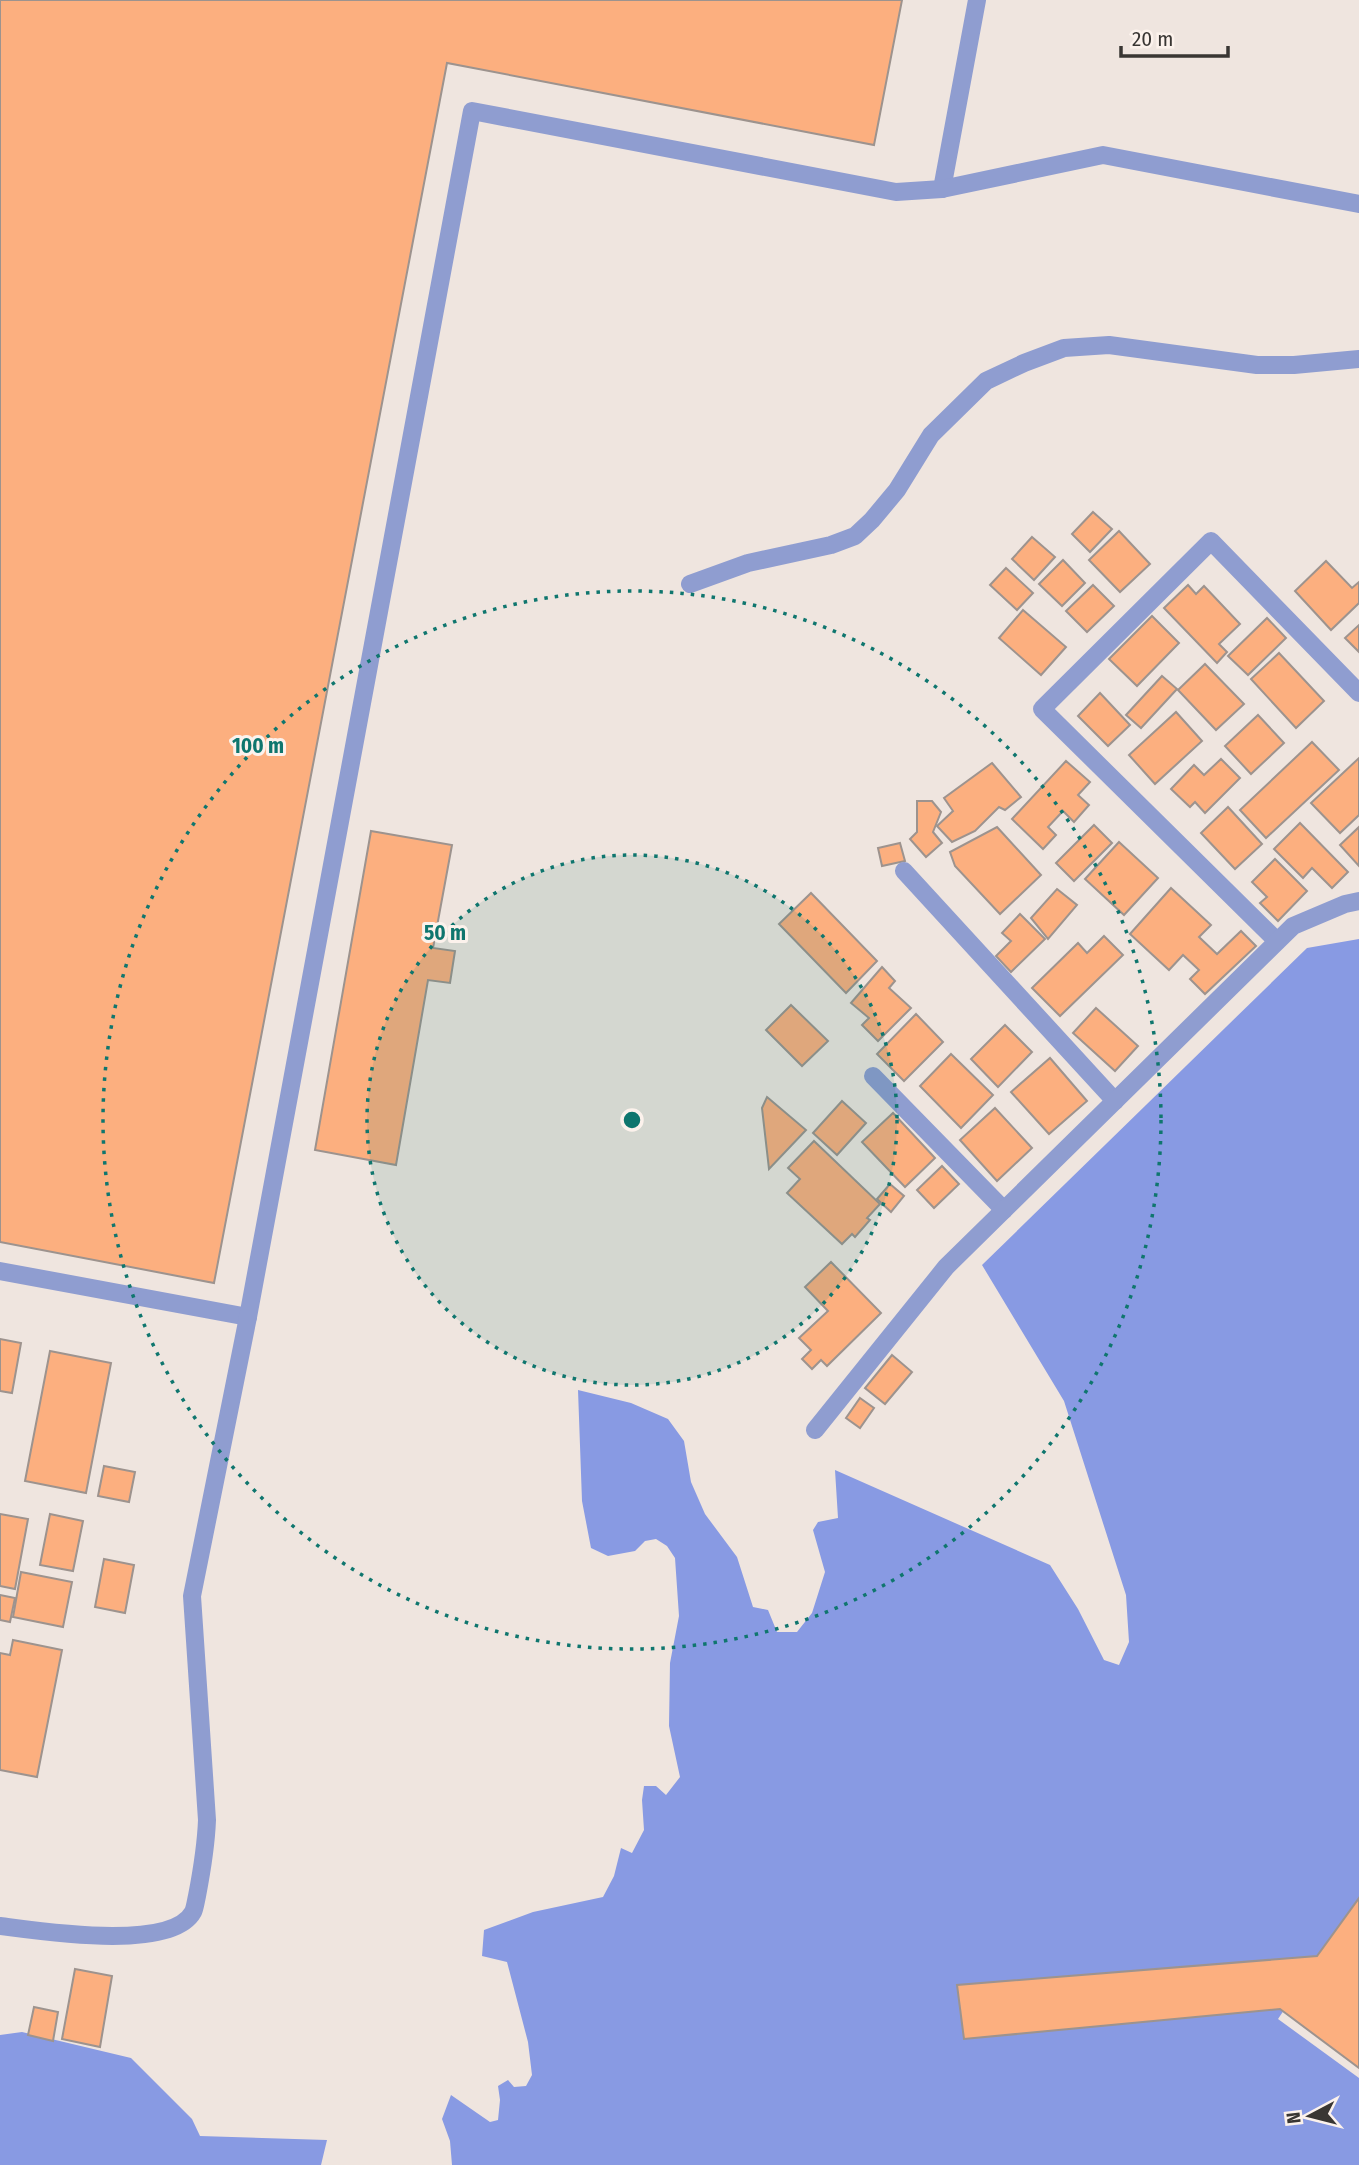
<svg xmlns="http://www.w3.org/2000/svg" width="1359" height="2165" font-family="'Fira Sans Condensed',sans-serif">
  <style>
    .water { fill: #889ae3 }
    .building { fill: #fcaf7f; stroke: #9d938e; stroke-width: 2 }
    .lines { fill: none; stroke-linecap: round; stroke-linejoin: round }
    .minor { stroke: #8f9dd0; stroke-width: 18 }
    .ring { fill: none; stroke: #0f766e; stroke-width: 3.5; stroke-dasharray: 3.5 7 }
    .centre { fill: #0f766e; stroke: #fcf2ec; stroke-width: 3.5 }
    .ring-label { font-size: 21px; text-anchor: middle; font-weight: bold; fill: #0f766e; stroke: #fcf2ec; stroke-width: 6; stroke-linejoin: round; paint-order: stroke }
  </style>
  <rect width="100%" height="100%" fill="#efe5df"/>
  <!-- water -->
  <g class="water">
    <polygon points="1359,939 1359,1898 1278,2019 1359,2078 1359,2165 452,2165 450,2141 442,2119 451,2095 490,2122 498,2120 500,2100 498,2086 508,2080 514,2087 526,2086 532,2075 528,2042 507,1962 482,1956 484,1930 533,1912 603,1897 614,1876 621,1848 632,1853 644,1830 642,1800 644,1786 656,1786 666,1795 680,1777 669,1726 670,1663 679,1616 675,1558 667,1546 656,1539 645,1541 635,1551 608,1556 591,1548 582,1501 578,1390 631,1403 668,1419 684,1441 691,1482 705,1514 737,1557 753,1607 768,1610 777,1632 797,1632 812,1613 825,1572 813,1530 818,1522 838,1518 835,1470 1050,1565 1078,1609 1104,1660 1119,1665 1129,1642 1126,1595 1064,1401 982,1265 1307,948"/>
    <polygon points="22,2032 131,2058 192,2119 200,2136 327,2140 321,2165 0,2165 0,2035"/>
  </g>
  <!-- building -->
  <g class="building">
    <polygon points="0,0 902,0 874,145 447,63 214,1283 0,1242"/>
    <polygon points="1093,512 1112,529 1090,552 1072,534"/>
    <polygon points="1119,531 1150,564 1120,592 1089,560"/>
    <polygon points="1032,537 1055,557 1034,580 1012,559"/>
    <polygon points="1063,560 1085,583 1062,606 1039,584"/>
    <polygon points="1326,561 1352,588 1359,582 1359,603 1331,630 1295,591"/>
    <polygon points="1006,568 1033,593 1017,610 990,585"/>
    <polygon points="1093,585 1114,606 1087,632 1066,611"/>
    <polygon points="1188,585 1196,594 1204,586 1240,624 1219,644 1227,652 1217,663 1164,608"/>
    <polygon points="1023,610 1066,647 1041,675 999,638"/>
    <polygon points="1152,616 1179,643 1137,686 1109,659"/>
    <polygon points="1267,618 1286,638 1248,675 1228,656"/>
    <polygon points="1359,625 1359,652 1345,638"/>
    <polygon points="1279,653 1324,701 1296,728 1251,679"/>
    <polygon points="1205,664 1244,704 1216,730 1178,690"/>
    <polygon points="1162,676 1177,689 1141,728 1126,715"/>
    <polygon points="1100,693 1130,725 1108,746 1078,716"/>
    <polygon points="1176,712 1202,741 1155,784 1129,755"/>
    <polygon points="1258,715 1284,743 1251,774 1225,746"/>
    <polygon points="1312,742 1339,770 1266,838 1240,810"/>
    <polygon points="1359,758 1359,815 1340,833 1311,803"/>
    <polygon points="1221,759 1240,778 1205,813 1195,802 1190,807 1171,789 1194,765 1204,775"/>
    <polygon points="1066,761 1090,782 1078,795 1089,805 1074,822 1063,811 1048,827 1056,835 1043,849 1012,819"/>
    <polygon points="992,763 1021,797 1005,810 999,807 975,831 952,842 937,826 953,811 944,798"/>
    <polygon points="917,801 932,801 941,812 933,832 942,843 926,857 910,839 917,832"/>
    <polygon points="1228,807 1262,844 1235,869 1201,833"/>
    <polygon points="1300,823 1348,872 1332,888 1312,868 1303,878 1274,849"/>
    <polygon points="1094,825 1112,843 1074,881 1056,863"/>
    <polygon points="997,827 1041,875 1000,914 955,866 950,852"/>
    <polygon points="1359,827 1359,866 1340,845"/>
    <polygon points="371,831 452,845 433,948 455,951 450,983 428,980 396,1165 315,1150"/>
    <polygon points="1119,842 1158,878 1124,915 1085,879"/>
    <polygon points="900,843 905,861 882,866 878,848"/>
    <polygon points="1275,859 1307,891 1278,921 1260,903 1267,897 1252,882"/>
    <polygon points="1171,888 1211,925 1199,937 1217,954 1241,931 1256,946 1205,994 1190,979 1199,970 1183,955 1169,970 1130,934"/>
    <polygon points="1057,889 1077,905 1048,939 1031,918"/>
    <polygon points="811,893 877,961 846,993 779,924"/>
    <polygon points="1020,914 1045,939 1011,972 996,956 1011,941 1002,933"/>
    <polygon points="1104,936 1123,955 1060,1016 1032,988 1078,943 1087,953"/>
    <polygon points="882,967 895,981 889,988 911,1008 878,1041 862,1025 869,1018 851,1003"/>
    <polygon points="791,1005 828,1041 802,1066 766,1030"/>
    <polygon points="1096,1008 1138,1046 1115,1071 1073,1033"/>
    <polygon points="916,1014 943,1042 904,1081 877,1054"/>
    <polygon points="1005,1025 1032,1052 998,1087 971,1059"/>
    <polygon points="951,1054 993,1095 961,1128 920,1086"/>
    <polygon points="1050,1058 1087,1101 1049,1134 1011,1092"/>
    <polygon points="767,1097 806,1130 769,1169 762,1108"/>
    <polygon points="842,1101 866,1123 837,1155 813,1133"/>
    <polygon points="995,1108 1032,1148 997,1181 960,1140"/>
    <polygon points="893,1113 935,1158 905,1187 862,1142"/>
    <polygon points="814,1141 880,1204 867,1218 870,1220 855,1237 852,1234 842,1244 787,1193 800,1179 788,1168"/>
    <polygon points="942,1166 959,1184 934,1208 917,1190"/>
    <polygon points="890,1184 904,1196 891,1212 877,1199"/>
    <polygon points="831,1262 881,1313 827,1366 821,1360 812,1369 802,1359 811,1350 799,1338 828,1311 805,1287"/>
    <polygon points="0,1339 21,1343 12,1393 0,1391"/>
    <polygon points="50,1351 111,1363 86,1493 25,1481"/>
    <polygon points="892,1355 912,1372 885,1404 865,1388"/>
    <polygon points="860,1398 874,1408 860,1428 846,1418"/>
    <polygon points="104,1466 135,1472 129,1502 98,1496"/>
    <polygon points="0,1514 28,1519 15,1589 0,1586"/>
    <polygon points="50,1514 83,1521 73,1571 40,1565"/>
    <polygon points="104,1559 134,1565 125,1613 95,1607"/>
    <polygon points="21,1572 72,1582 63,1627 13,1617"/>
    <polygon points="0,1595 15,1598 10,1622 0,1620"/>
    <polygon points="13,1640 62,1650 37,1777 0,1770 0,1653 10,1655"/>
    <polygon points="1359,1898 1359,2068 1280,2009 964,2039 957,1985 1317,1956"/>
    <polygon points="75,1969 112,1976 100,2047 62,2039"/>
    <polygon points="34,2007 58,2012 53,2041 28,2035"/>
  </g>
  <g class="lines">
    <!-- minor -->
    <g class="minor">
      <polyline points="942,189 977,0"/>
      <polyline points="690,584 748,563 831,545 855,536 872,520 897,490 931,435 986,381 1024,363 1064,348 1109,345 1257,365 1294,365 1359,359"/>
      <polyline points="904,871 1115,1101"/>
      <polyline points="1277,941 1042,709 1211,541 1359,693"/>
      <polyline points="873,1076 1004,1210"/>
      <polyline points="0,1271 248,1317"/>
      <polyline points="815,1430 946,1267 1293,926 1345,904 1359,901"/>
      <path d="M0,1926C40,1931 171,1952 193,1912C195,1908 196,1900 197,1896C202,1870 206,1846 207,1820L192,1596L248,1317L472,111L896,192L942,189L1103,155L1359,204"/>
    </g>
  </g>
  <!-- distance rings -->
  <circle cx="632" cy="1120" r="265" fill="#0f766e" fill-opacity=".12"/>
  <g class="ring">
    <circle cx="632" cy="1120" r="265"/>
    <circle cx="632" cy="1120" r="529"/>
  </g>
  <circle cx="632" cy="1120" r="10" class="centre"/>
  <g class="ring-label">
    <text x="258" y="753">100 m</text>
    <text x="445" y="940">50 m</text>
  </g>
  <!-- north arrow -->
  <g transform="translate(1310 2116) rotate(263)" stroke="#fcf2ec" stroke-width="5" paint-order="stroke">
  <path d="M0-5L12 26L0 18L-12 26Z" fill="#393633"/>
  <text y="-10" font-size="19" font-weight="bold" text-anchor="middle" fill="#393633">N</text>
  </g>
  <!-- scale -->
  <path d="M1121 46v10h107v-10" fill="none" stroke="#393633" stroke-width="3.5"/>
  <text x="1132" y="46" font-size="21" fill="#393633" stroke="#fcf2ec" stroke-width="5" paint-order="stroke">20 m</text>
</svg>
